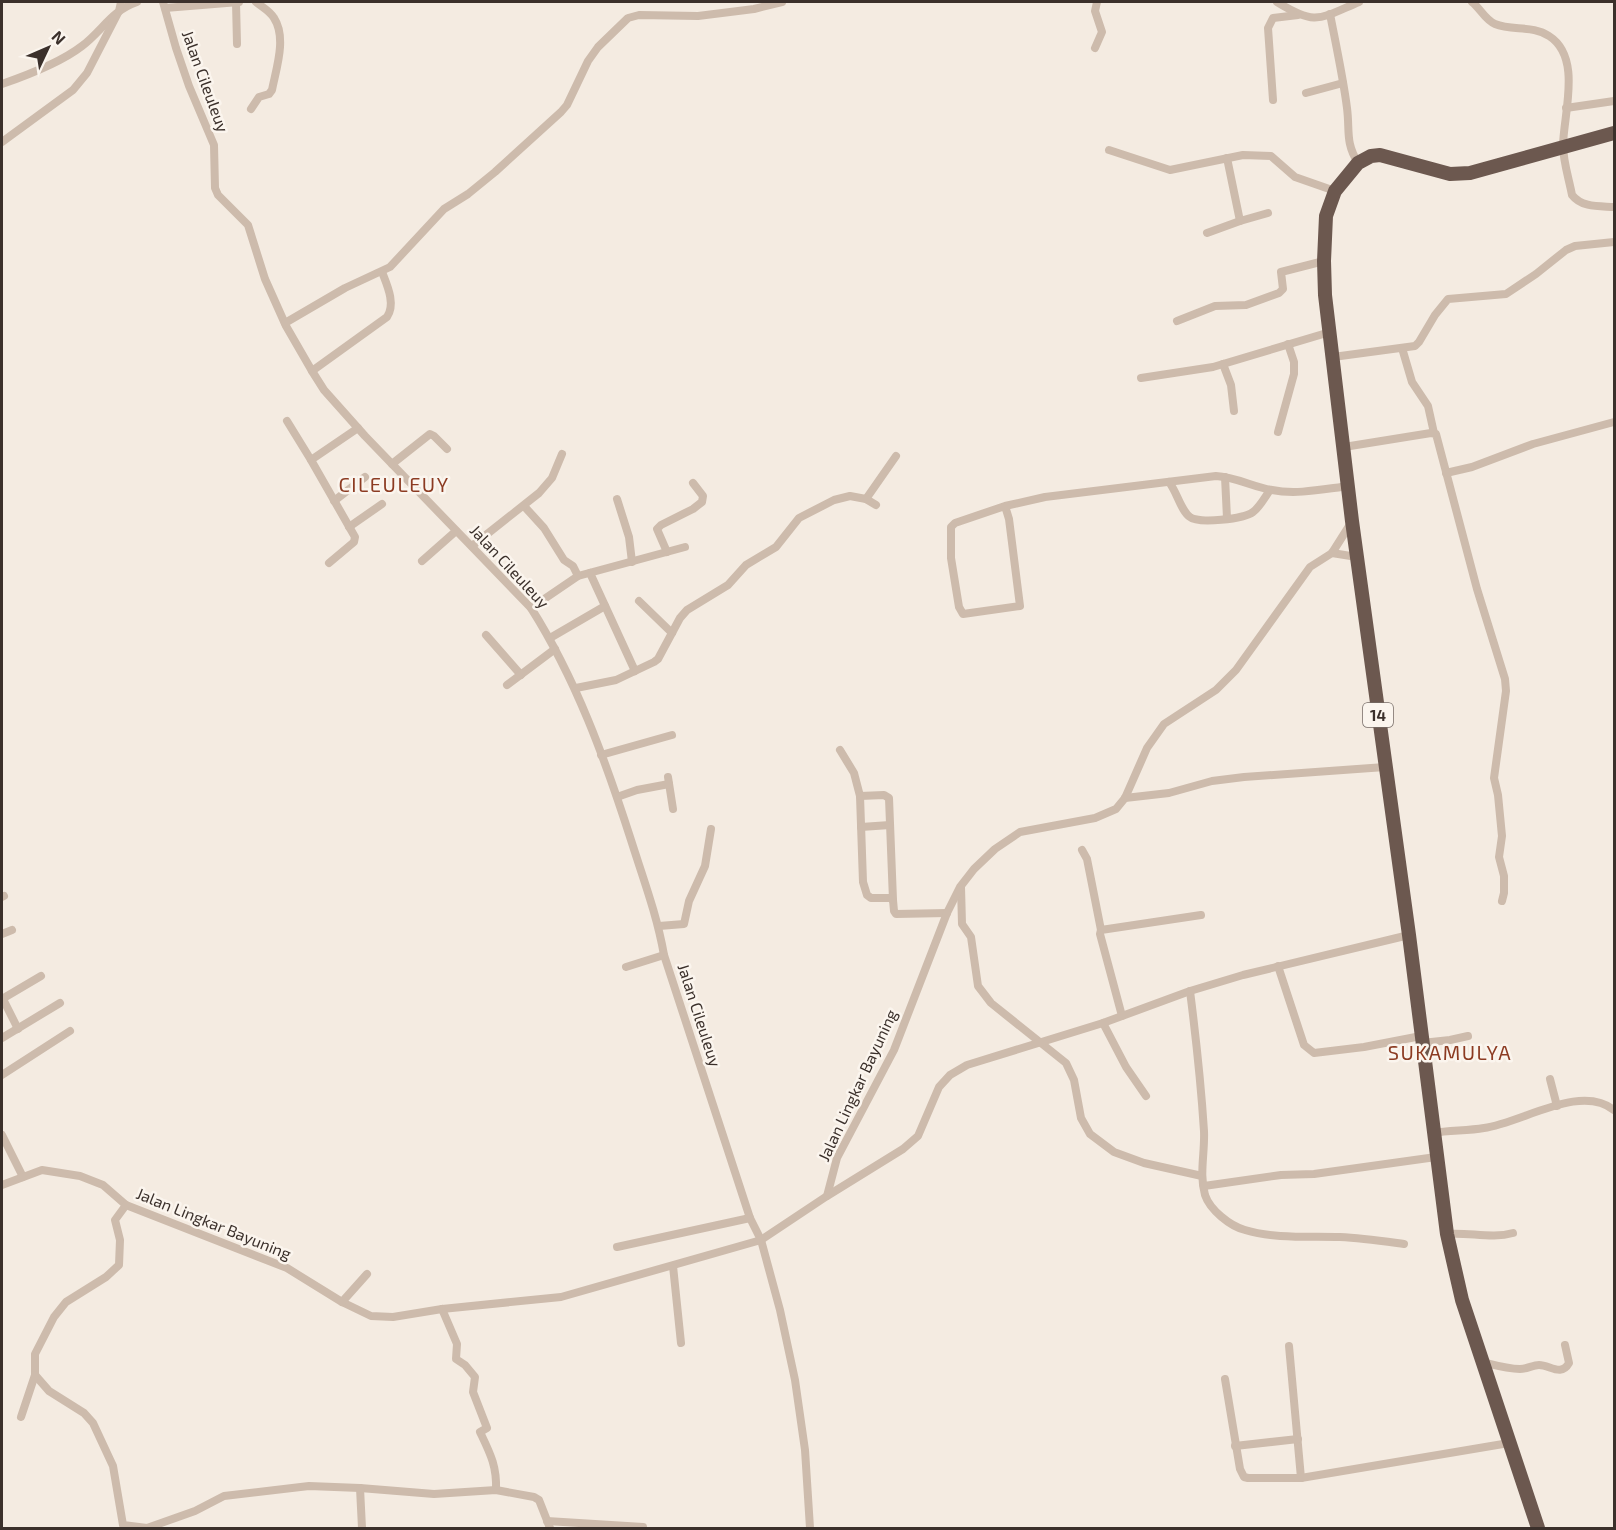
<svg xmlns="http://www.w3.org/2000/svg" width="1616" height="1530" font-family="'Exo 2',sans-serif">
  <style>
    .lines { fill: none; stroke-linecap: round; stroke-linejoin: round }
    .minor { stroke: #cdbbac; stroke-width: 8 }
    .trunk { stroke: #6c584f; stroke-width: 14 }
    .labels { text-anchor: middle; dominant-baseline: central; stroke-width: 5; stroke-linejoin: round; paint-order: stroke }
    .shield { fill: #fbf5ee; stroke: #756b66; stroke-width: 1.5 }
    .shield-label { font-size: 15px; font-weight: bold; fill: #3b302b }
    .street-label { font-size: 16px; fill: #3b302b; stroke: #fbf5ee }
    .quarter-label { font-size: 20px; letter-spacing: 1.5px; fill: #8c3b22; stroke: #fbf5ee }
  </style>
  <rect width="100%" height="100%" fill="#f4ebe1"/>
  <g class="lines">
    <!-- minor -->
    <g class="minor">
      <path d="M163,2L176,48L189,86L214,145L215,188L218,195L248,225L265,279L286,326L312,371L324,390L365,436L531,608C576,679 605,759 631,840C643,878 657,915 664,955L750,1218L761,1240L780,1310L795,1380L805,1450L810,1528"/>
      <polyline points="236,2 237,44"/>
      <path d="M1277,2C1316,26 1319,19 1359,2"/>
      <path d="M1472,2C1480,8 1485,20 1495,24C1512,31 1533,25 1549,36C1582,57 1564,112 1563,145C1563,161 1569,179 1572,195C1582,208 1600,206 1614,207"/>
      <polyline points="165,8 239,2"/>
      <path d="M1330,14C1336,45 1343,77 1347,108C1350,131 1345,142 1358,163"/>
      <polyline points="1095,48 1102,32 1095,11 1097,2"/>
      <path d="M2,84C28,75 60,63 82,46C103,30 111,11 137,2"/>
      <polyline points="1306,93 1343,83"/>
      <polyline points="1273,100 1268,28 1273,18 1298,15"/>
      <polyline points="1566,108 1614,101"/>
      <path d="M251,109L259,97L269,94L272,90C276,69 287,38 274,18C270,11 262,7 256,2"/>
      <polyline points="2,142 73,90 87,73 119,11 121,2"/>
      <polyline points="1109,150 1170,170 1243,155 1271,156 1295,177 1335,191"/>
      <polyline points="1227,158 1240,221 1268,213"/>
      <polyline points="1207,233 1240,221"/>
      <polyline points="1177,321 1215,306 1246,305 1279,293 1283,289 1281,272 1324,261"/>
      <polyline points="285,323 345,288 390,267 444,209 468,194 495,172 561,112 567,105 588,61 598,47 628,18 639,15 698,16 754,9 782,2"/>
      <polyline points="1402,348 1412,382 1428,406 1434,433"/>
      <polyline points="1333,357 1415,346 1419,342 1435,315 1448,299 1506,294 1536,274 1566,250 1575,246 1614,242"/>
      <polyline points="1223,364 1231,385 1234,411"/>
      <path d="M312,371L387,317C396,304 387,285 382,272"/>
      <polyline points="1141,378 1213,367 1330,332"/>
      <polyline points="287,421 311,460"/>
      <polyline points="1278,432 1294,374 1294,362 1288,344"/>
      <polyline points="1344,447 1431,433 1436,434 1477,589 1505,679 1506,691 1494,778 1498,795 1502,836 1499,857 1504,876 1504,893 1502,901"/>
      <polyline points="392,464 430,434 434,436 447,449"/>
      <polyline points="1446,473 1472,467 1533,444 1614,422"/>
      <polyline points="1225,477 1227,518"/>
      <path d="M1169,482C1177,492 1181,511 1190,517C1198,524 1244,519 1253,512C1260,507 1265,497 1270,490"/>
      <polyline points="617,499 629,537 632,562"/>
      <polyline points="866,499 896,456"/>
      <polyline points="334,501 365,477"/>
      <polyline points="524,506 544,528 564,560 573,566 578,576"/>
      <path d="M1005,506L955,523L951,527V558L959,607L963,614L1020,606L1009,519L1005,506L1045,497L1216,476C1236,477 1253,487 1272,490C1297,495 1324,489 1349,486"/>
      <polyline points="349,527 382,504"/>
      <polyline points="472,546 539,493 552,478 562,454"/>
      <polyline points="667,552 657,529 661,525 693,509 702,502 703,496 693,483"/>
      <polyline points="1332,553 1357,557"/>
      <polyline points="422,561 456,531"/>
      <polyline points="329,563 354,542 355,537 311,460 358,428"/>
      <polyline points="590,573 635,671"/>
      <polyline points="639,601 672,633"/>
      <polyline points="531,608 578,576 685,547"/>
      <polyline points="486,635 521,675"/>
      <polyline points="550,638 605,606"/>
      <polyline points="507,685 555,649"/>
      <polyline points="576,688 616,680 654,662 658,659 680,618 687,610 728,585 746,565 776,547 799,518 834,500 850,496 866,499 876,505"/>
      <polyline points="840,750 854,773 860,796 863,882 867,895 871,898 890,898 893,900 894,911 896,914 947,913"/>
      <polyline points="601,755 672,735"/>
      <polyline points="668,777 673,809"/>
      <polyline points="860,796 884,795 889,798 893,900"/>
      <polyline points="617,797 637,790 669,784"/>
      <polyline points="1125,798 1169,793 1212,781 1244,777 1385,767"/>
      <polyline points="861,827 890,825"/>
      <polyline points="1082,850 1087,859 1101,930"/>
      <polyline points="961,887 962,924 971,937 978,986 991,1003 1066,1063 1074,1080 1081,1118 1090,1134 1114,1152 1144,1163 1202,1176"/>
      <polyline points="2,897 4,896"/>
      <polyline points="659,926 684,924 689,901 705,866 711,829"/>
      <polyline points="2,934 12,930"/>
      <polyline points="1278,966 1304,1045 1314,1053 1364,1047 1421,1036"/>
      <polyline points="626,967 664,955"/>
      <path d="M1190,991C1196,1038 1201,1084 1204,1131C1205,1153 1199,1174 1205,1195C1210,1210 1230,1226 1245,1230C1275,1239 1310,1236 1340,1237C1362,1238 1382,1241 1404,1244"/>
      <polyline points="2,999 41,976"/>
      <polyline points="3,999 18,1029"/>
      <polyline points="1122,1016 1100,934 1101,930 1201,915"/>
      <polyline points="1103,1023 1126,1067 1146,1096"/>
      <polyline points="2,1038 60,1003"/>
      <polyline points="1422,1043 1450,1040 1468,1036"/>
      <polyline points="2,1075 70,1031"/>
      <polyline points="1550,1079 1557,1106"/>
      <path d="M1433,1133C1450,1130 1467,1131 1484,1128C1522,1123 1580,1083 1614,1110"/>
      <polyline points="2,1135 23,1177"/>
      <polyline points="2,1185 42,1170 80,1176 103,1185 126,1205 287,1268 342,1302 371,1316 393,1317 442,1309 561,1297 761,1240 827,1196 837,1158 894,1050 947,913 960,887 974,869 995,849 1020,832 1095,818 1116,809 1125,798 1147,748 1164,724 1216,690 1236,670 1310,567 1332,553 1351,523"/>
      <polyline points="1204,1186 1281,1175 1314,1174 1436,1157"/>
      <polyline points="827,1196 903,1149 918,1136 939,1087 950,1075 967,1065 1103,1023 1190,991 1243,975 1409,935"/>
      <polyline points="126,1205 115,1220 120,1240 119,1265 106,1277 66,1302 54,1317 35,1354 35,1375 49,1391 84,1413 93,1423 113,1466 123,1525 147,1528 195,1511 224,1496 309,1486 360,1488 434,1494 496,1490 534,1497 539,1500 550,1528"/>
      <path d="M1447,1234C1469,1232 1492,1239 1513,1233"/>
      <polyline points="617,1247 750,1218"/>
      <polyline points="673,1266 681,1343"/>
      <polyline points="342,1302 367,1274"/>
      <path d="M442,1309L457,1344L456,1359L465,1365L475,1377L473,1392L487,1428L480,1432C490,1453 497,1466 496,1490"/>
      <polyline points="1289,1346 1301,1478"/>
      <path d="M1482,1362C1494,1365 1508,1369 1520,1369C1527,1369 1533,1365 1539,1365C1550,1365 1561,1377 1569,1363L1565,1345"/>
      <polyline points="1225,1379 1240,1469 1244,1477 1248,1478 1301,1478 1509,1443"/>
      <polyline points="21,1417 35,1375"/>
      <polyline points="1235,1446 1298,1439"/>
      <polyline points="360,1488 362,1528"/>
      <polyline points="547,1521 643,1527"/>
    </g>
    <!-- trunk -->
    <polyline class="trunk" points="1538,1528 1462,1300 1447,1234 1409,935 1352,521 1325,295 1324,261 1326,216 1335,191 1358,163 1371,156 1380,155 1450,174 1470,173 1614,133"/>
  </g>
  <g class="labels">
    <!-- shield labels -->
    <rect class="shield" x="1363" y="703" width="30" height="24" rx="4.5"/>
    <g class="shield-label">
      <text x="1378" y="715">14</text>
    </g>
    <!-- street labels -->
    <g class="street-label">
      <text transform="translate(206 81) rotate(70)">Jalan Cileuleuy</text>
      <text transform="translate(510 566) rotate(47)">Jalan Cileuleuy</text>
      <text transform="translate(700 1015) rotate(72)">Jalan Cileuleuy</text>
      <text transform="translate(857 1085) rotate(-65)">Jalan Lingkar Bayuning</text>
      <text transform="translate(214 1223) rotate(22)">Jalan Lingkar Bayuning</text>
    </g>
    <!-- quarter labels -->
    <g class="quarter-label">
      <text x="394" y="484">CILEULEUY</text>
      <text x="1450" y="1052">SUKAMULYA</text>
    </g>
  </g>
  <!-- border -->
  <rect width="1616" height="1530" fill="none" stroke="#3b302b" stroke-width="6"/>
  <!-- north arrow -->
  <g transform="translate(48 48) rotate(46)" stroke="#fbf5ee" stroke-width="4.5" paint-order="stroke">
  <path d="M0-4.5L10 22L0 15L-10 22Z" fill="#3b302b"/>
  <text y="-9" font-size="16" font-weight="bold" text-anchor="middle" fill="#3b302b">N</text>
  </g>
</svg>
